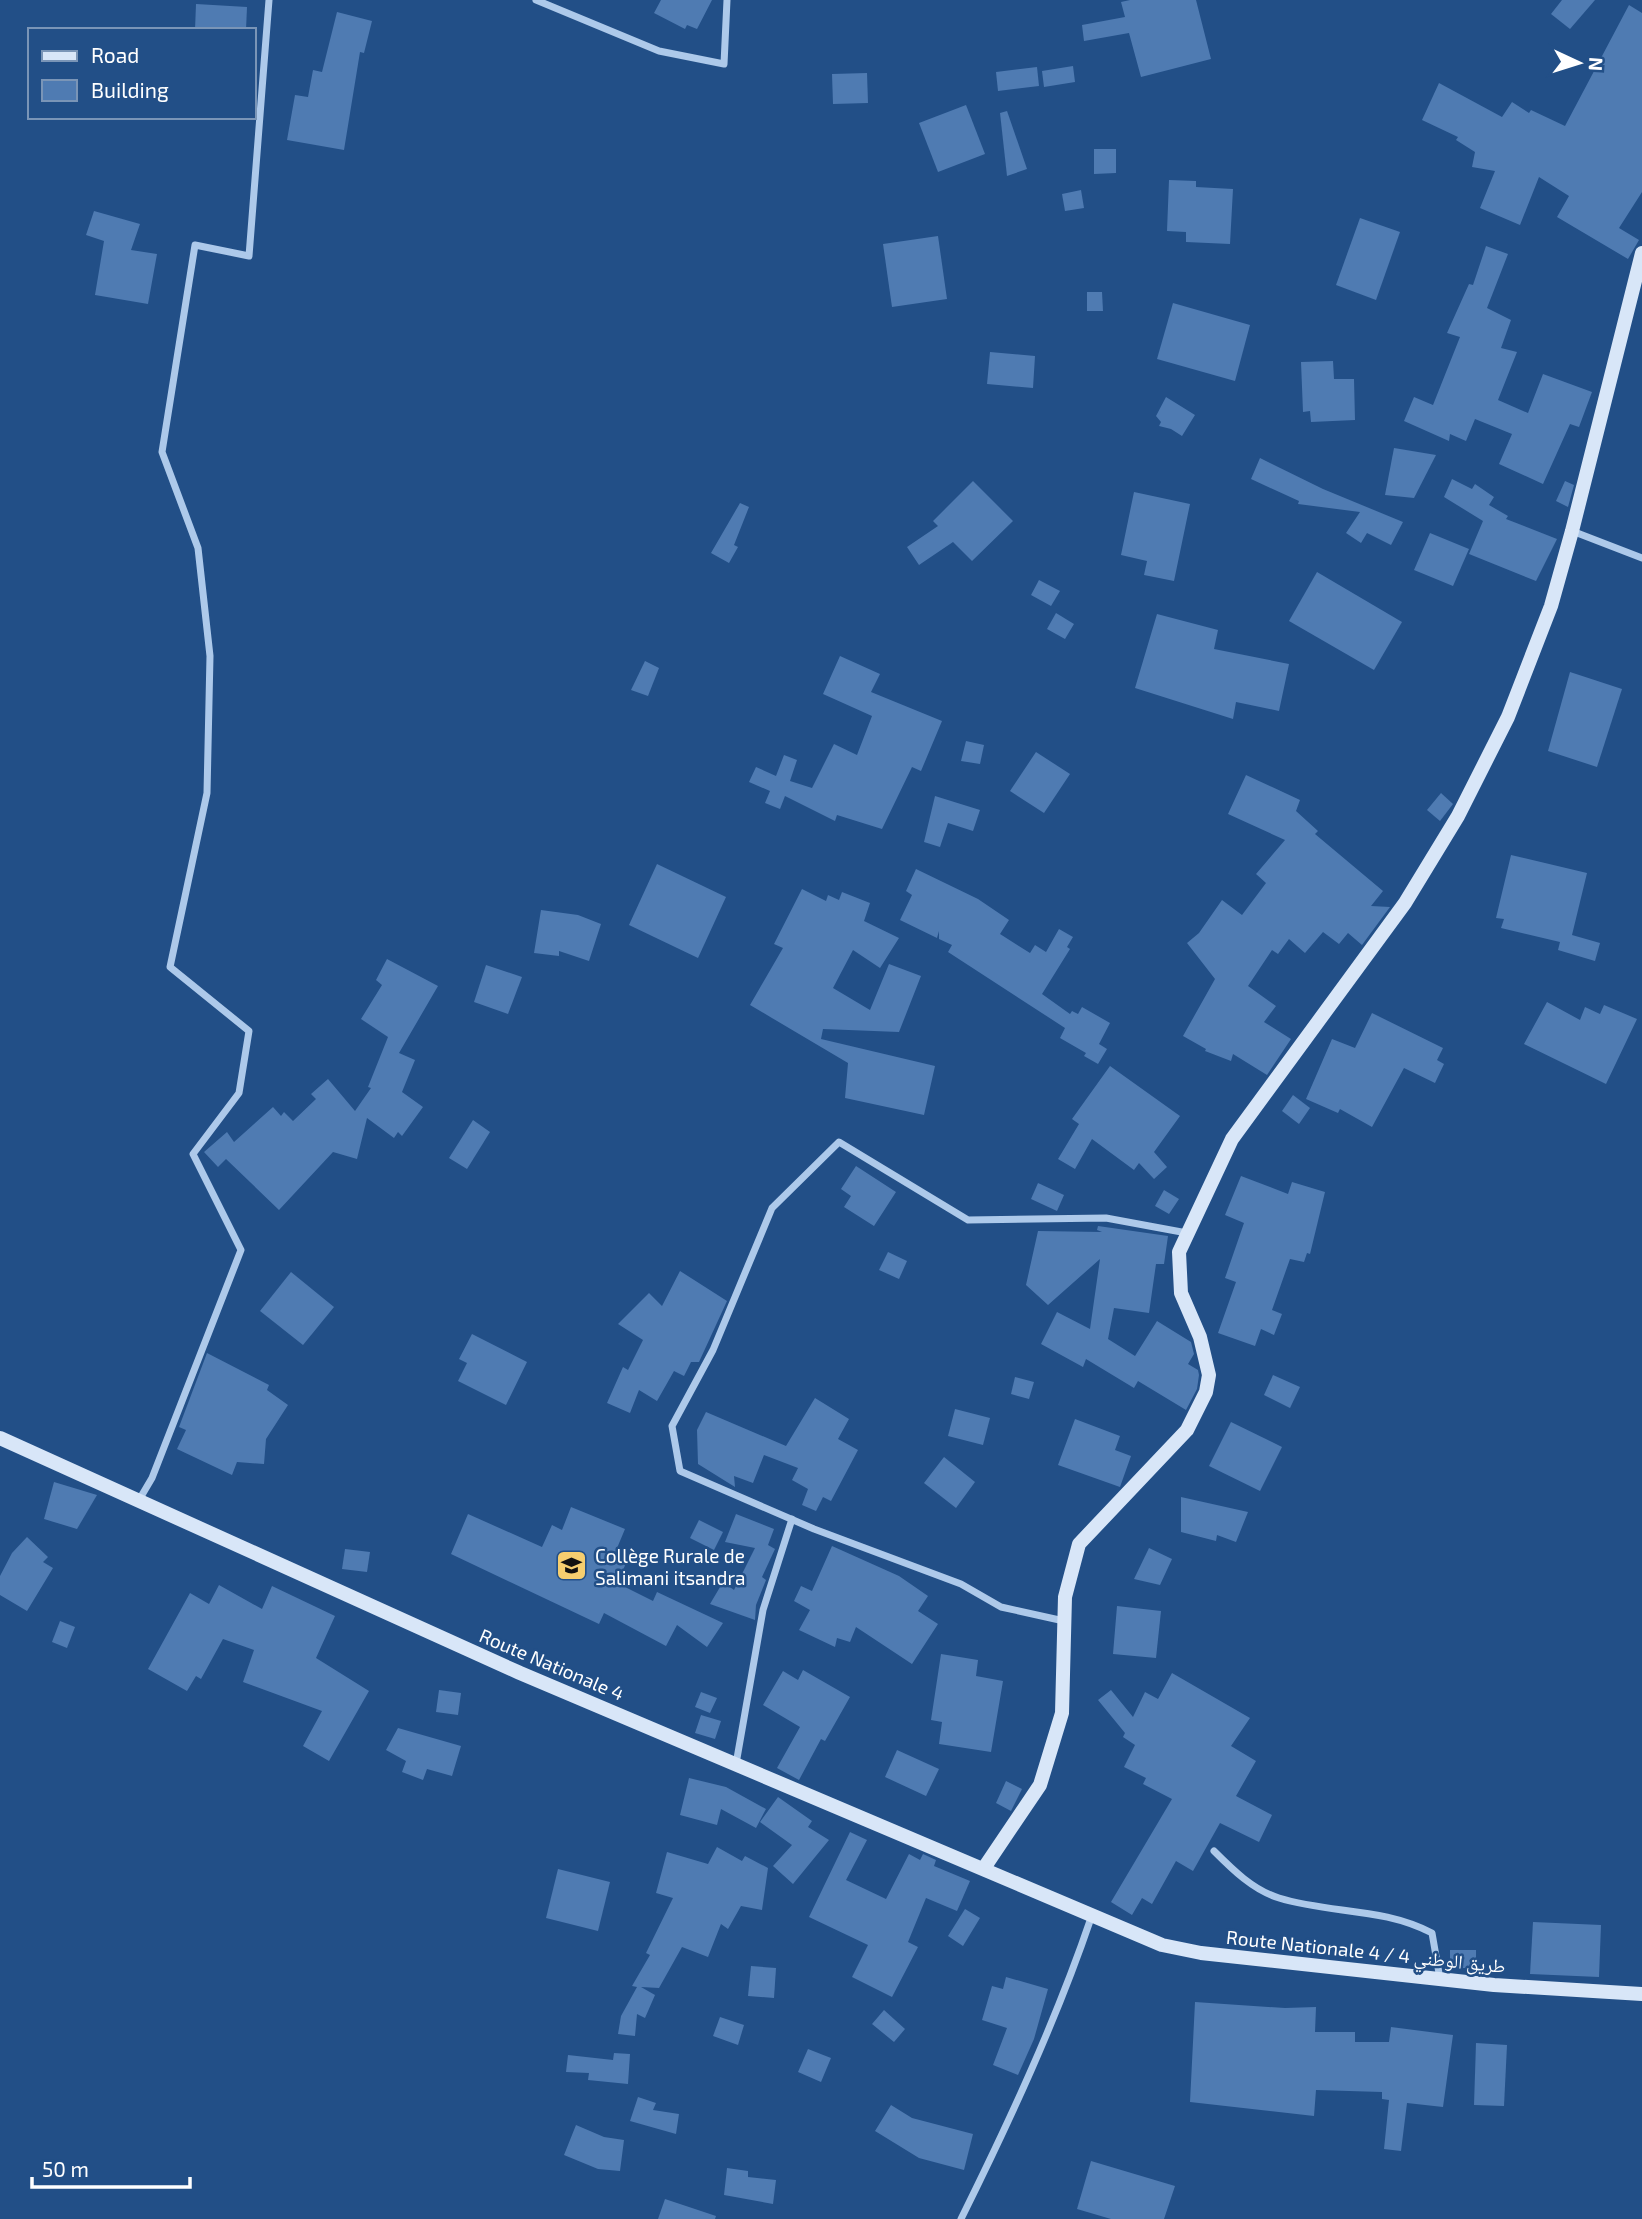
<svg xmlns="http://www.w3.org/2000/svg" width="1642" height="2219" font-family="'Exo 2','Noto Naskh Arabic',sans-serif">
  <style>
    .building { fill: #4f7bb2 }
    .lines { fill: none; stroke-linecap: round; stroke-linejoin: round }
    .street { stroke: #adc9ea; stroke-width: 7 }
    .secondary { stroke: #d8e6f8; stroke-width: 14 }
    .labels { text-anchor: middle; dominant-baseline: central; stroke-width: 5; stroke-linejoin: round; paint-order: stroke }
    .poi-label { font-size: 19px; fill: #fff; stroke: #224f87; text-anchor: start }
    .street-label { font-size: 19px; fill: #fff; stroke: #224f87 }
  </style>
  <rect width="100%" height="100%" fill="#224f87"/>
  <!-- building -->
  <g class="building">
    <polygon points="661,0 712,0 697,29 687,25 685,29 654,13"/>
    <polygon points="1130,0 1196,0 1211,59 1141,77 1129,33 1084,41 1082,25 1125,17 1121,2"/>
    <polygon points="1562,0 1595,0 1570,29 1551,14"/>
    <polygon points="196,4 247,7 246,30 195,30"/>
    <polygon points="1629,5 1642,13 1642,192 1619,228 1639,240 1628,259 1557,217 1569,196 1539,177 1520,225 1480,208 1495,171 1472,167 1475,152 1456,140 1458,137 1422,120 1439,83 1502,117 1512,102 1529,113 1531,110 1565,126"/>
    <polygon points="337,12 372,21 364,53 360,52 344,150 287,140 295,95 308,97 313,70 322,72"/>
    <polygon points="1073,66 1075,82 1044,87 1042,71"/>
    <polygon points="1037,67 1039,86 998,91 996,72"/>
    <polygon points="867,73 868,103 833,104 832,74"/>
    <polygon points="966,105 985,154 938,172 919,123"/>
    <polygon points="1007,111 1027,169 1007,176 1000,113"/>
    <polygon points="1094,149 1116,149 1116,173 1094,174"/>
    <polygon points="1169,180 1196,181 1196,187 1233,189 1230,244 1186,242 1186,232 1167,231"/>
    <polygon points="1081,190 1084,208 1065,211 1062,194"/>
    <polygon points="94,211 140,224 131,250 157,254 148,304 95,295 104,241 86,235"/>
    <polygon points="1360,218 1400,232 1376,300 1336,285"/>
    <polygon points="938,236 947,299 892,307 883,244"/>
    <polygon points="1486,246 1508,254 1487,308 1511,320 1501,348 1517,352 1498,400 1528,413 1543,374 1592,392 1579,427 1570,424 1543,484 1499,464 1512,434 1475,419 1466,441 1450,434 1449,441 1404,421 1414,397 1433,405 1460,337 1447,333 1469,284 1473,285"/>
    <polygon points="1087,292 1102,292 1103,311 1087,311"/>
    <polygon points="1173,303 1250,325 1235,381 1157,359"/>
    <polygon points="990,352 1035,356 1033,388 987,384"/>
    <polygon points="1333,361 1334,379 1354,379 1355,420 1311,422 1310,411 1303,412 1301,362"/>
    <polygon points="1166,397 1195,415 1182,436 1171,429 1159,426 1161,422 1156,416"/>
    <polygon points="1394,448 1436,455 1414,498 1385,495"/>
    <polygon points="1260,458 1323,489 1403,522 1391,545 1367,533 1361,543 1346,533 1360,512 1298,504 1299,501 1251,479"/>
    <polygon points="1452,479 1472,489 1475,484 1494,497 1489,505 1508,516 1506,519 1557,539 1536,581 1469,554 1483,521 1444,497"/>
    <polygon points="973,481 1013,521 972,561 953,542 919,565 907,547 938,526 933,521"/>
    <polygon points="1565,481 1574,485 1568,507 1556,501"/>
    <polygon points="1134,492 1190,504 1174,581 1144,575 1147,561 1121,555"/>
    <polygon points="740,503 749,507 734,545 738,547 729,563 711,553"/>
    <polygon points="1430,533 1469,549 1453,586 1414,570"/>
    <polygon points="1317,572 1402,622 1374,670 1289,621"/>
    <polygon points="1039,580 1060,591 1051,606 1031,595"/>
    <polygon points="1056,613 1074,624 1065,639 1047,629"/>
    <polygon points="1157,614 1218,630 1214,649 1289,664 1279,711 1236,702 1233,719 1135,688"/>
    <polygon points="840,656 880,674 871,692 942,721 921,771 912,767 882,829 837,815 835,821 785,796 780,809 765,803 770,791 749,782 756,767 776,776 784,755 797,760 790,781 812,788 834,744 857,755 872,716 823,694"/>
    <polygon points="645,661 659,668 648,696 631,690"/>
    <polygon points="1570,672 1622,689 1597,767 1548,751"/>
    <polygon points="966,741 984,745 980,764 961,761"/>
    <polygon points="1036,752 1070,774 1044,813 1010,791"/>
    <polygon points="1246,775 1300,800 1296,811 1318,831 1315,834 1383,891 1371,906 1390,907 1362,945 1348,933 1339,944 1323,932 1305,953 1289,939 1278,954 1272,950 1248,986 1276,1006 1264,1022 1291,1039 1267,1075 1233,1054 1231,1061 1205,1051 1206,1049 1183,1036 1215,979 1187,943 1199,933 1222,900 1242,915 1266,883 1256,874 1285,840 1228,814"/>
    <polygon points="1441,793 1453,804 1440,821 1427,810"/>
    <polygon points="935,796 980,810 973,831 948,823 940,847 924,842"/>
    <polygon points="1511,855 1587,873 1572,935 1600,943 1595,961 1558,950 1560,942 1501,928 1504,919 1496,918"/>
    <polygon points="657,864 726,897 698,958 629,925"/>
    <polygon points="916,869 978,899 1009,920 1000,934 1030,953 1035,945 1046,952 1059,929 1073,937 1067,947 1070,949 1042,994 1070,1014 1072,1011 1078,1014 1082,1007 1110,1023 1099,1044 1107,1049 1098,1064 1084,1056 1086,1053 1060,1038 1065,1028 948,952 952,945 939,939 939,931 937,938 900,920 912,895 906,891"/>
    <polygon points="802,889 826,901 828,895 839,900 842,892 870,903 864,921 899,938 880,968 853,950 833,988 870,1010 889,964 921,976 899,1032 823,1029 821,1039 935,1066 924,1115 845,1098 848,1063 750,1005 783,948 774,944"/>
    <polygon points="541,910 578,915 601,924 589,961 559,951 559,956 534,953"/>
    <polygon points="387,959 438,986 399,1053 415,1060 402,1092 423,1107 402,1136 398,1132 394,1138 367,1118 357,1159 333,1152 279,1210 226,1159 218,1167 204,1152 227,1132 234,1142 273,1107 281,1116 284,1112 293,1121 316,1099 311,1094 328,1079 355,1111 371,1088 368,1087 388,1037 361,1019 382,985 376,980"/>
    <polygon points="486,965 522,977 508,1014 474,1002"/>
    <polygon points="1547,1002 1580,1020 1585,1007 1600,1014 1604,1005 1637,1019 1606,1084 1524,1044"/>
    <polygon points="1372,1013 1443,1048 1437,1060 1444,1064 1435,1083 1404,1068 1372,1127 1340,1109 1338,1113 1306,1099 1332,1039 1355,1048"/>
    <polygon points="1110,1066 1180,1116 1154,1152 1167,1167 1154,1179 1139,1163 1134,1170 1092,1139 1075,1169 1058,1159 1079,1124 1072,1119"/>
    <polygon points="1293,1095 1310,1108 1299,1124 1282,1111"/>
    <polygon points="473,1120 490,1132 467,1169 449,1158"/>
    <polygon points="856,1166 896,1192 874,1226 844,1207 851,1196 841,1189"/>
    <polygon points="1241,1176 1288,1194 1292,1182 1325,1192 1310,1254 1307,1253 1304,1262 1290,1259 1272,1310 1282,1314 1274,1335 1261,1329 1255,1346 1218,1333 1236,1282 1225,1278 1244,1223 1225,1215"/>
    <polygon points="1038,1183 1064,1195 1057,1211 1031,1199"/>
    <polygon points="1164,1190 1179,1199 1169,1214 1155,1206"/>
    <polygon points="1098,1226 1168,1236 1164,1264 1156,1264 1149,1313 1114,1308 1108,1339 1135,1356 1157,1321 1191,1342 1194,1354 1188,1364 1198,1370 1199,1375 1197,1389 1186,1410 1138,1381 1134,1388 1086,1359 1083,1367 1041,1344 1057,1312 1090,1329 1100,1259 1048,1305 1026,1285 1038,1231 1102,1232 1097,1230"/>
    <polygon points="888,1252 907,1261 899,1279 879,1270"/>
    <polygon points="680,1271 727,1301 699,1362 691,1362 684,1376 674,1371 657,1401 639,1390 630,1413 607,1403 623,1367 628,1370 643,1340 618,1324 649,1293 662,1306"/>
    <polygon points="291,1272 334,1307 303,1345 260,1311"/>
    <polygon points="472,1334 527,1362 506,1405 458,1381 467,1363 459,1359"/>
    <polygon points="207,1353 269,1385 267,1390 288,1405 266,1439 264,1464 237,1462 232,1475 177,1449 186,1430 179,1427"/>
    <polygon points="1273,1375 1300,1387 1290,1408 1264,1395"/>
    <polygon points="1015,1377 1034,1382 1029,1399 1011,1394"/>
    <polygon points="815,1398 849,1419 838,1439 858,1450 831,1501 823,1497 816,1511 802,1505 808,1489 792,1480 798,1468 764,1455 753,1483 734,1476 735,1487 698,1464 697,1430 706,1412 786,1446"/>
    <polygon points="955,1409 990,1418 983,1445 948,1436"/>
    <polygon points="1075,1419 1120,1436 1115,1450 1131,1456 1120,1487 1058,1465"/>
    <polygon points="1231,1422 1282,1447 1260,1491 1209,1466"/>
    <polygon points="944,1457 975,1482 956,1508 924,1483"/>
    <polygon points="54,1482 97,1495 77,1529 44,1519"/>
    <polygon points="1181,1497 1248,1512 1236,1542 1217,1535 1216,1541 1181,1532"/>
    <polygon points="571,1507 625,1529 615,1553 628,1559 617,1583 653,1601 657,1592 723,1623 707,1647 677,1625 666,1646 604,1613 599,1624 451,1554 468,1514 542,1547 552,1525 562,1530"/>
    <polygon points="736,1514 774,1529 768,1545 775,1549 762,1577 766,1580 756,1605 755,1620 710,1604 723,1582 734,1590 755,1548 725,1542"/>
    <polygon points="699,1520 723,1532 714,1550 690,1538"/>
    <polygon points="27,1537 48,1557 43,1562 53,1568 27,1611 0,1595 0,1576 12,1553"/>
    <polygon points="832,1546 899,1576 928,1596 918,1611 938,1624 912,1664 856,1627 850,1642 837,1638 835,1647 799,1630 810,1610 794,1601 801,1586 812,1591"/>
    <polygon points="1149,1548 1172,1559 1160,1585 1134,1579"/>
    <polygon points="345,1549 370,1552 367,1572 342,1569"/>
    <polygon points="219,1585 262,1609 272,1586 335,1616 316,1658 369,1691 329,1761 303,1746 322,1711 243,1682 254,1650 223,1639 201,1679 196,1676 187,1691 148,1669 190,1593 209,1604"/>
    <polygon points="1117,1606 1161,1611 1156,1658 1113,1654"/>
    <polygon points="60,1621 75,1627 67,1648 52,1642"/>
    <polygon points="941,1654 978,1660 976,1676 1003,1681 991,1752 939,1744 942,1722 931,1720"/>
    <polygon points="803,1670 850,1697 825,1741 821,1739 799,1780 777,1768 800,1727 763,1705 783,1671 798,1680"/>
    <polygon points="1172,1673 1250,1718 1231,1746 1256,1761 1236,1796 1272,1815 1259,1842 1220,1823 1193,1871 1176,1861 1152,1904 1142,1898 1132,1915 1111,1902 1172,1799 1143,1784 1146,1778 1124,1767 1135,1745 1123,1737 1125,1733 1098,1700 1111,1690 1133,1717 1145,1692 1158,1699"/>
    <polygon points="439,1690 461,1693 458,1715 436,1712"/>
    <polygon points="701,1692 717,1698 710,1713 695,1707"/>
    <polygon points="701,1715 721,1721 715,1739 695,1733"/>
    <polygon points="398,1728 461,1746 452,1776 427,1769 423,1780 402,1772 406,1761 386,1750"/>
    <polygon points="897,1750 939,1769 926,1796 885,1777"/>
    <polygon points="689,1778 726,1787 766,1809 756,1828 721,1809 717,1825 680,1815"/>
    <polygon points="1006,1781 1022,1789 1011,1811 996,1803"/>
    <polygon points="778,1797 812,1821 808,1827 829,1840 793,1884 773,1866 792,1845 760,1822"/>
    <polygon points="850,1832 867,1840 846,1880 886,1899 909,1854 920,1860 923,1854 936,1860 934,1866 970,1881 957,1911 926,1898 908,1942 918,1947 892,1997 852,1977 868,1945 809,1917"/>
    <polygon points="717,1847 742,1861 745,1856 768,1868 762,1910 741,1906 728,1929 721,1924 708,1957 682,1947 659,1988 641,1987 655,1995 645,2018 637,2014 635,2036 618,2034 621,2016 637,1987 632,1986 650,1955 646,1953 673,1898 656,1893 667,1852 708,1864"/>
    <polygon points="558,1869 610,1882 598,1931 546,1918"/>
    <polygon points="965,1909 980,1918 963,1946 948,1936"/>
    <polygon points="1533,1922 1601,1925 1599,1977 1530,1974"/>
    <rect x="1450" y="1950" width="26" height="18"/>
    <polygon points="751,1966 776,1968 774,1998 748,1996"/>
    <polygon points="1006,1977 1048,1989 1034,2039 1018,2075 993,2065 1007,2028 982,2020 992,1986 1003,1989"/>
    <polygon points="1195,2002 1285,2008 1316,2007 1315,2032 1355,2032 1355,2042 1389,2042 1391,2027 1453,2035 1443,2107 1407,2103 1401,2151 1384,2149 1389,2100 1382,2099 1382,2092 1316,2090 1314,2116 1190,2102"/>
    <polygon points="884,2010 905,2029 894,2042 872,2024"/>
    <polygon points="720,2017 744,2025 738,2045 713,2036"/>
    <polygon points="1476,2043 1507,2045 1504,2106 1474,2105"/>
    <polygon points="808,2049 831,2058 821,2082 798,2072"/>
    <polygon points="614,2053 630,2054 628,2084 588,2080 589,2073 566,2072 568,2055 613,2060"/>
    <polygon points="638,2097 656,2103 653,2110 679,2114 676,2134 630,2121"/>
    <polygon points="891,2105 912,2118 973,2134 964,2170 919,2158 875,2131"/>
    <polygon points="576,2125 604,2137 624,2140 620,2171 598,2169 564,2155"/>
    <polygon points="1091,2161 1175,2186 1164,2219 1111,2219 1077,2209"/>
    <polygon points="727,2168 748,2171 748,2177 776,2180 773,2204 724,2195"/>
    <polygon points="665,2199 716,2216 715,2219 658,2219"/>
  </g>
  <g class="lines">
    <!-- street -->
    <g class="street">
      <polyline points="536,0 659,51 724,64 727,0"/>
      <polyline points="1572,531 1642,558"/>
      <polyline points="139,1500 152,1478 241,1250 193,1154 239,1093 249,1031 170,967 207,793 210,656 198,548 162,452 195,245 249,256 269,0"/>
      <polyline points="1064,1621 1001,1607 961,1584 814,1529 680,1471 672,1426 713,1350 772,1208 839,1142 968,1220 1106,1218 1187,1233"/>
      <polyline points="736,1764 763,1610 792,1519"/>
      <path d="M1214,1851C1233,1870 1253,1890 1279,1898C1331,1914 1382,1907 1432,1933L1440,1979"/>
      <path d="M961,2219C1009,2122 1056,2021 1091,1918"/>
    </g>
    <!-- secondary -->
    <g class="secondary">
      <polyline points="0,1438 520,1673 1162,1945 1201,1953 1494,1985 1642,1994"/>
      <polyline points="984,1868 1040,1785 1062,1713 1065,1597 1079,1544 1187,1430 1206,1392 1209,1375 1200,1337 1181,1293 1179,1252 1232,1139 1405,903 1458,816 1508,717 1551,606 1572,531 1642,253"/>
    </g>
  </g>
  <!-- icons -->
  <defs>
    <symbol id="school-square" viewBox="-11 -11 22 22"><rect x="-9" y="-9" width="18" height="18" rx="4" fill="#f6ce6f" stroke="#224f87"/><path d="M0-5L7-2L0 1L-7-2ZM-4 1L0 2.5L4 1V4Q0 6-4 4Z" fill="#111"/></symbol>
  </defs>
  <g fill-rule="evenodd">
    <use href="#school-square" x="554" y="1548" width="35" height="35"/>
  </g>
  <g class="labels">
    <!-- poi labels -->
    <g class="poi-label">
      <text x="595" y="1555">Collège Rurale de<tspan x="595" dy="22">Salimani itsandra</tspan></text>
    </g>
    <!-- street labels -->
    <g class="street-label">
      <text transform="translate(552 1664) rotate(23)">Route Nationale 4</text>
      <text transform="translate(1366 1951) rotate(6)">Route Nationale 4 / طريق الوطني 4</text>
    </g>
  </g>
  <!-- legend -->
  <rect x="28" y="28" width="228" height="91" fill="#224f87" stroke="#7a95b7" stroke-width="2"/>
  <rect x="42" y="51" width="35" height="10" fill="#d8e6f8" stroke="#7a95b7" stroke-width="2"/>
  <text x="91" y="63" font-size="21" fill="#ffffff">Road</text>
  <rect x="42" y="80" width="35" height="21" fill="#4f7bb2" stroke="#7a95b7" stroke-width="2"/>
  <text x="91" y="98" font-size="21" fill="#ffffff">Building</text>
  <!-- north arrow -->
  <g transform="translate(1579 63) rotate(94)" stroke="#224f87" stroke-width="5" paint-order="stroke">
  <path d="M0-5L12 26L0 18L-12 26Z" fill="#ffffff"/>
  <text y="-10" font-size="19" font-weight="bold" text-anchor="middle" fill="#ffffff">N</text>
  </g>
  <!-- scale -->
  <path d="M32 2177v10h158v-10" fill="none" stroke="#ffffff" stroke-width="3.5"/>
  <text x="42" y="2177" font-size="21" fill="#ffffff" stroke="#224f87" stroke-width="5" paint-order="stroke">50 m</text>
</svg>
